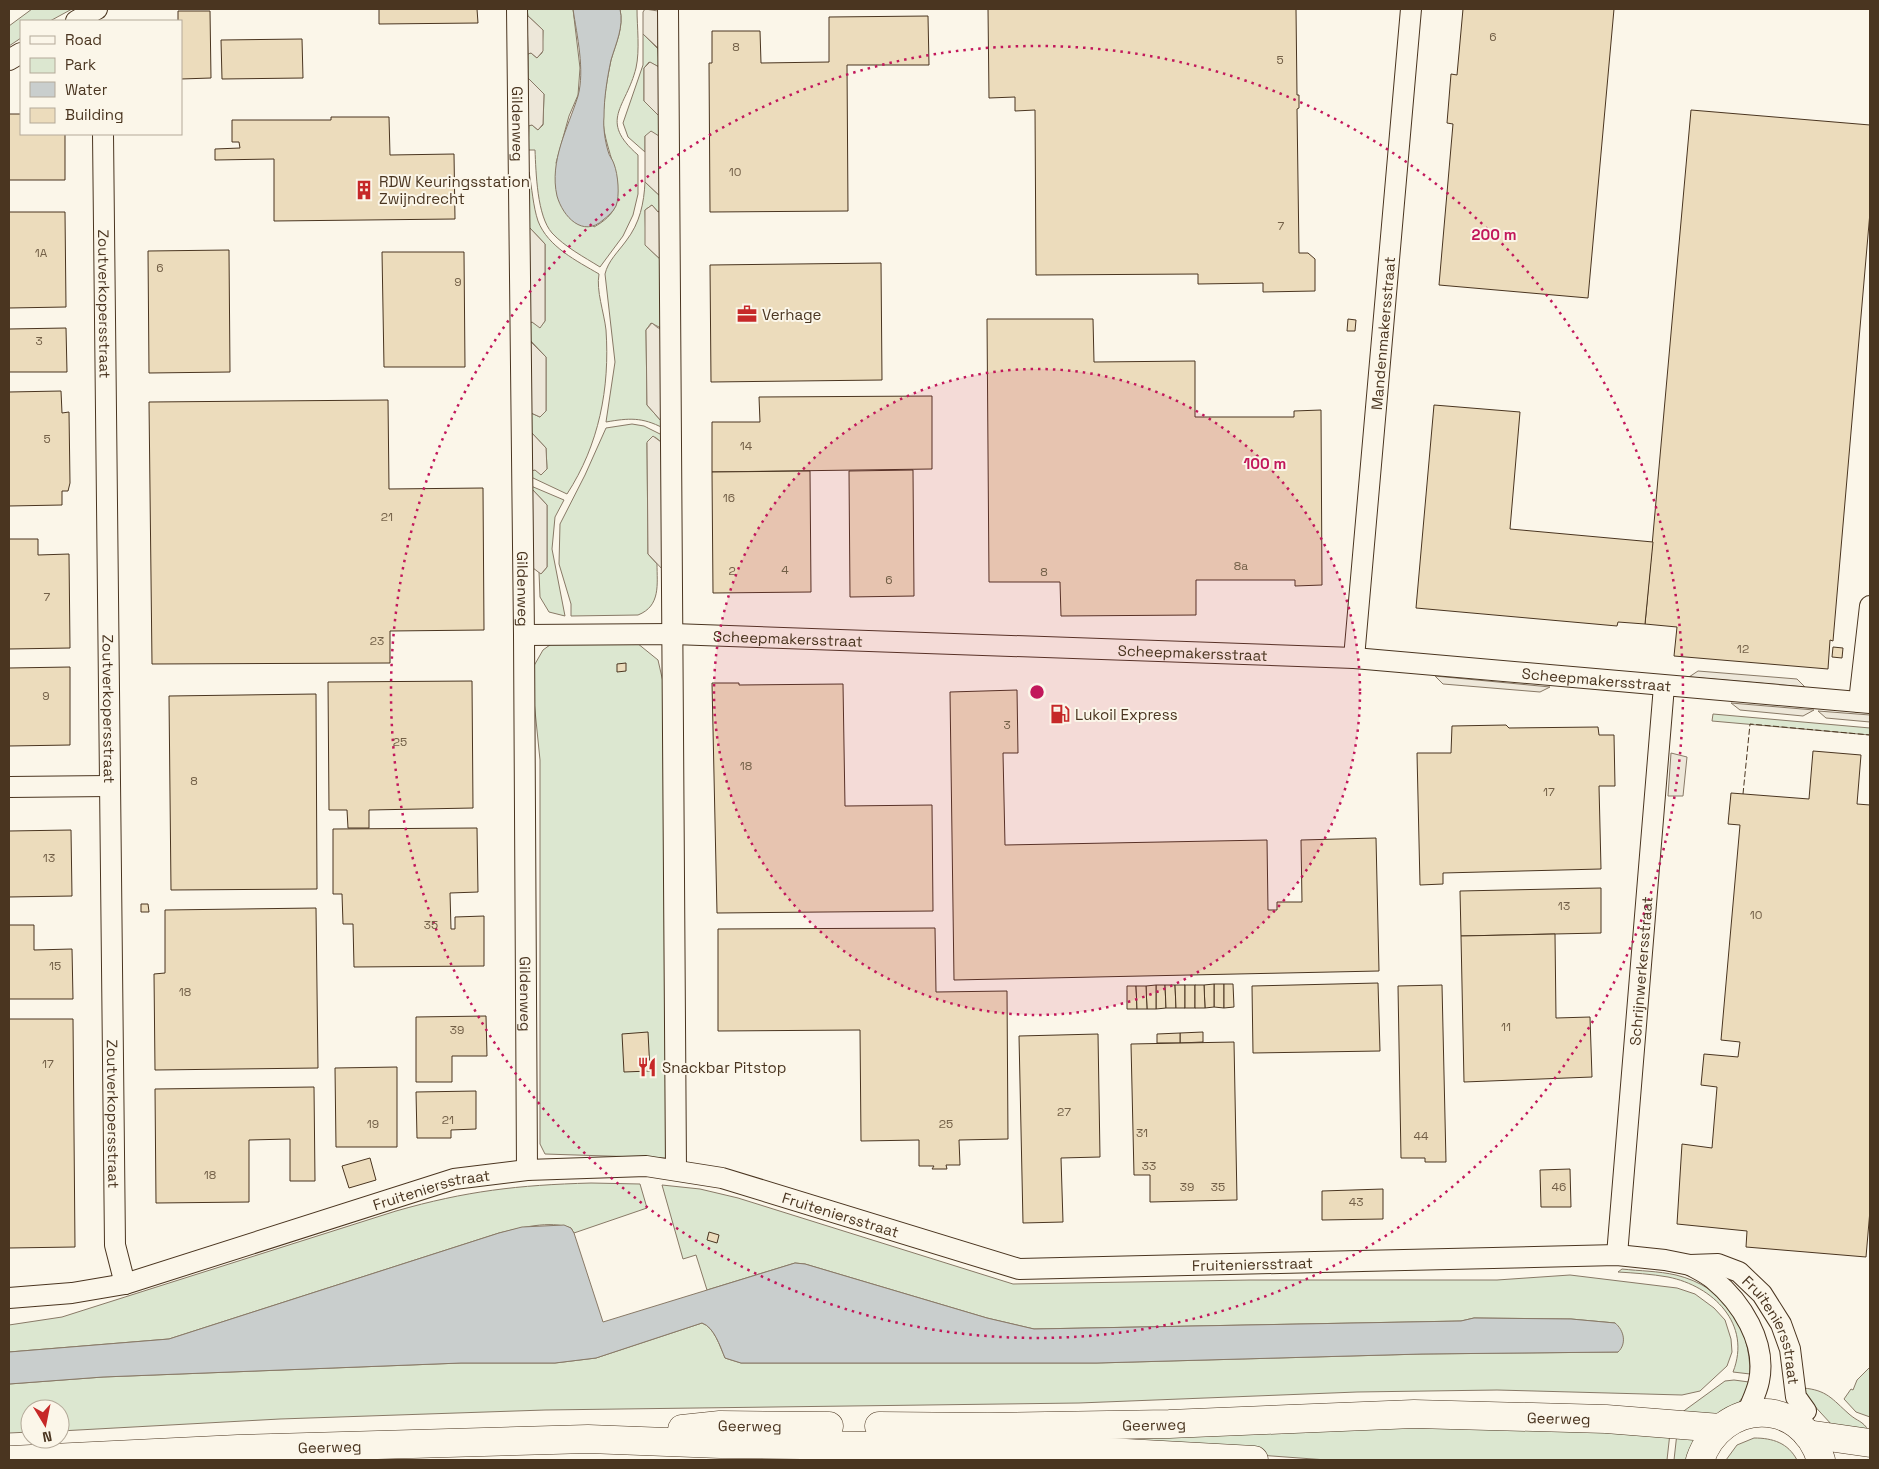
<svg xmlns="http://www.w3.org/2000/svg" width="1879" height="1469" font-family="'Space Grotesk',sans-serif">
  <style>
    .green { fill: #dce7d0; stroke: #887966 }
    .parking { fill: #ede7d9; stroke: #887966 }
    .water { fill: #c9cecd; stroke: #887966 }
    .building { fill: #ecdcbc; stroke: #4a3520 }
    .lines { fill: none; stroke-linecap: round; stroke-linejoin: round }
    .street-casing { stroke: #4a3520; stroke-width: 22 }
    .secondary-casing { stroke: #4a3520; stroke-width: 29 }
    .street { stroke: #fbf6e9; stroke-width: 20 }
    .secondary { stroke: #fbf6e9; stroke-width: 28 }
    .fence { stroke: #4a3520; stroke-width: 1; stroke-dasharray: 6 2.5; stroke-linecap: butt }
    .ring { fill: none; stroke: #c2185b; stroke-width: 2.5; stroke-dasharray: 2.5 5 }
    .labels { text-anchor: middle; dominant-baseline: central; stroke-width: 4; stroke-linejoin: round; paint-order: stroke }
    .number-label { font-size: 12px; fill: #725f47 }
    .street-label { font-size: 15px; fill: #4a3520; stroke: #fbf6e9 }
    .poi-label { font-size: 15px; fill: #4a3520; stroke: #fbf6e9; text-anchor: start }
    .centre { fill: #c2185b; stroke: #fbf6e9; stroke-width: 2.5 }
    .ring-label { font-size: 15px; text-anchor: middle; font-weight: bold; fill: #c2185b; stroke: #fbf6e9; stroke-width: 4; stroke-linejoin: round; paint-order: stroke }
  </style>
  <rect width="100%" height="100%" fill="#fbf6e9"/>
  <!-- green -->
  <g class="green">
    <polygon points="32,9 72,9 50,21 21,21 21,38 9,46 9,26"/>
    <path d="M527,9H573L580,68L578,95L569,116L556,163L594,227C603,222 614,214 616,203C622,172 603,147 603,117C604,98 607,79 611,60C616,43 624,27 620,9H637C637,27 640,50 636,68C626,108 598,120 638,155V194L633,215L623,236L600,267C584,257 565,247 552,233C537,216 536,173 535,150H528L529,125H532L538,130L543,125L544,94L528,78V54L531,53L537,58L542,53L543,30L528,16Z"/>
    <polygon points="643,34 658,49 659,67 649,62 644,68 644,101 659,116 659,136 645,136 645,152 628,137 623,123 643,65"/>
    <path d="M529,172C532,188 533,206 538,221C548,247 577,261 599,274C596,291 604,312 606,330C610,388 599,445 567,494L531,477L532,470L547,469L546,448L531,432V413L540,417L546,411V357L530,340V323L532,322L540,327L545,321V244L529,227Z"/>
    <path d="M645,182L661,197L660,211L658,212L652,205L645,210L646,246L661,260V328L651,323L646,330L647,405L662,422L663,428C642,417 629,418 606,422L615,362L605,274C608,261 618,252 626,241C640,223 644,203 645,182Z"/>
    <path d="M632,424L644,426L662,435L661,442L655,437L647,443L648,554L657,564C657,584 661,606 638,615L571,616V604L559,564L560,524L585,475L606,428Z"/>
    <polygon points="531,486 564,500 555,517 552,549 565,616 549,612 540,597 539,572 542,573 547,567 547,505 532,489"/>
    <polygon points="554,642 637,643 658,660 663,682 669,1158 545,1154 540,1144 540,760 531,671 543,650"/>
    <polygon points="1713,714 1870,728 1870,735 1712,721"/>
    <path d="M591,1183L640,1184L647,1208L574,1233L571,1228C549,1220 521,1228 499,1233L169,1339L9,1352V1325L62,1317L396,1211C466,1191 518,1185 591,1183Z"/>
    <path d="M662,1185L700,1189L738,1198L1013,1284L1250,1280H1497L1570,1275L1677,1288L1695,1294L1714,1308L1725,1320L1731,1339L1732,1352L1727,1366L1700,1391L1682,1395L1497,1390L1357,1392L1079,1403L545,1410L280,1419L60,1431V1409H30V1432L9,1433V1384L103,1377L461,1363H555L596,1358L702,1323C714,1327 720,1346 725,1358L741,1363H1097L1422,1354L1618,1352L1615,1323L1571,1319L1474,1318L1461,1321L1034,1329L987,1318L805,1264L795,1263L707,1290L696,1255L683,1259Z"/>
    <path d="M1622,1269C1640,1271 1658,1271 1676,1275C1725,1287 1750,1325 1750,1374L1733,1372C1752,1324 1713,1286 1668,1277C1651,1274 1634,1273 1618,1272Z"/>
    <polygon points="1870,1367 1870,1417 1856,1412 1844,1399 1851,1389 1853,1390 1857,1380"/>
    <path d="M1734,1380L1749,1382C1745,1399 1735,1407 1723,1417L1681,1413L1725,1381Z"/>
    <path d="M1803,1388C1827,1390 1832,1399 1849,1414C1858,1422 1862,1420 1869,1431L1832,1425L1809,1400Z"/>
    <polygon points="1336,1426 1670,1433 1667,1460 1327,1460 941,1432"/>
    <polygon points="1677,1433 1702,1436 1691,1460 1674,1460"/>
    <path d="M1754,1438C1773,1438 1788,1443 1797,1460H1726L1737,1445Z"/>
  </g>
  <!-- parking -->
  <g class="parking">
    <polygon points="645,9 658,11 658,48 643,34 643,12"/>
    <polygon points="527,15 543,30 543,51 537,58 531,53 528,54"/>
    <polygon points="650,62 659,67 659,116 644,101 644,68"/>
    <polygon points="528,78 544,94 543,124 538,130 532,125 528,126"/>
    <polygon points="651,131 659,136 661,197 645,182 645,136"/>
    <polygon points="652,205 658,212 660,211 661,260 645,245 645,210"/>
    <polygon points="529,227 545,244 545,321 540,328 532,322 530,323"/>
    <polygon points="652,323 658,328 661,328 662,422 647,405 646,330"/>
    <polygon points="530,341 546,357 546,411 540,417 531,413"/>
    <polygon points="531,432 546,448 547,469 541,475 535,470 531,471"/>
    <polygon points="653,436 661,442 664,571 648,554 647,442"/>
    <polygon points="532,489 547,505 547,567 541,574 533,568"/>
    <polygon points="1698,671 1797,679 1805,687 1689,677"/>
    <polygon points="1435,676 1550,687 1540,692 1443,684"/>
    <polygon points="1731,703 1814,710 1803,716 1740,710"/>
    <polygon points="1818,711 1870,715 1870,722 1826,718"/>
    <polygon points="1671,753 1687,757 1683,796 1668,796"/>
  </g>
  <!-- water -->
  <g class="water">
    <path d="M573,9H620C624,27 616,43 611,60C607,79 604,98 604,117C603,127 605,141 608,151C609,156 613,160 614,164C618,174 620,196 616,206C613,212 608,216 603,220C583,238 563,217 557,196C549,161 568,128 578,96C585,70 577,36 573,9Z"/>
    <path d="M564,1225L571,1228L574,1233L603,1322L795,1263L805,1264L987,1318L1034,1329L1461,1321L1474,1318L1571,1319L1615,1323C1624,1330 1627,1344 1618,1352L1422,1354L1097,1363H741L725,1358C720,1346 714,1327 702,1323L596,1358L555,1363H461L103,1377L9,1384V1352L169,1339L499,1233L522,1227Z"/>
  </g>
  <!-- building -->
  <g class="building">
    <polygon points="379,9 477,9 478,23 379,24"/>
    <polygon points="988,9 1296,9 1297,95 1299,95 1299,108 1297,109 1299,253 1308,253 1315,259 1315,291 1263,292 1263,283 1198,284 1198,274 1036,275 1035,110 1015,111 1015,97 989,98"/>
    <polygon points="1463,9 1614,9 1588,298 1439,285 1453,124 1447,123 1451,74 1457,75"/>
    <polygon points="178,11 210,11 211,78 181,79 181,21 174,21 178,21"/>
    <polygon points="928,16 929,65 847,65 848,211 710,212 709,63 712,63 712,31 760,31 761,63 829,62 829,17"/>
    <polygon points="302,39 303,78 222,79 221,40"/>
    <polygon points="1691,110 1870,125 1870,212 1833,641 1830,640 1828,669 1674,656 1677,627 1645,624"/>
    <polygon points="9,114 21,114 21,134 65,134 65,180 9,180"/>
    <polygon points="331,117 389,117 390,155 454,154 455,219 274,221 274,159 215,160 215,149 240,148 239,142 232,142 232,120 331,120"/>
    <polygon points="9,212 65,212 66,307 9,308"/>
    <polygon points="229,250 230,372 149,373 148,251"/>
    <polygon points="382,252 464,252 465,367 384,367"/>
    <polygon points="881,263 882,380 711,382 710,265"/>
    <polygon points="987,319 1093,319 1094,362 1195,361 1195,417 1294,417 1294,411 1321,410 1322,585 1295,586 1295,580 1196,580 1196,615 1061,616 1060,582 989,582"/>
    <polygon points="1348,319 1356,320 1355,331 1347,331"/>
    <polygon points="66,328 67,372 9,372 9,329"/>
    <polygon points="61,391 62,413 69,412 70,483 68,491 62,491 62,505 9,506 9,392"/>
    <polygon points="932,396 932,469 712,472 712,422 760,422 759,397"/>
    <polygon points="388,400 389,489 483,488 484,630 390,631 390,663 152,664 149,402"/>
    <polygon points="1434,405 1520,412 1510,529 1653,542 1645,624 1618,622 1617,626 1416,608"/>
    <polygon points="913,470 914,596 850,597 849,471"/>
    <polygon points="810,471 811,592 713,593 712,472"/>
    <polygon points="9,539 38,539 38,555 69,554 70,648 9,649"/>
    <polygon points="1833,647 1843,648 1842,658 1832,657"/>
    <polygon points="626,663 626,671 617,672 617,664"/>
    <polygon points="70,667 70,745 9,746 9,668"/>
    <polygon points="472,681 473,808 369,810 369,828 348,828 347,810 329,810 328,682"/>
    <polygon points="712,683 739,683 739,685 843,684 845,806 932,805 933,911 717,913"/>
    <polygon points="1017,690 1018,753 1003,753 1005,845 1267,840 1268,910 1277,910 1277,902 1302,902 1301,840 1376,838 1379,971 954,980 950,692"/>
    <polygon points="316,694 317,889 171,890 169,696"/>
    <polygon points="1506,725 1509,728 1598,727 1599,735 1614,735 1615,786 1599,786 1601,869 1443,873 1443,884 1420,885 1417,753 1451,753 1452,726"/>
    <polygon points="1813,751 1861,755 1857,804 1870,805 1870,1210 1866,1257 1746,1247 1747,1231 1677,1224 1682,1144 1712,1148 1717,1087 1701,1085 1704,1054 1738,1057 1740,1042 1721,1040 1740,825 1728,824 1731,793 1809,799"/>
    <polygon points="477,828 478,892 450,893 451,929 455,929 455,917 484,916 484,966 354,967 353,924 343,924 342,894 333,894 333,829"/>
    <polygon points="71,830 72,896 9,897 9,831"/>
    <polygon points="1601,888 1601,933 1461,936 1460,891"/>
    <polygon points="141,904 148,904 149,912 141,912"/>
    <polygon points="316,908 318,1068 155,1070 154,974 165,973 165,910"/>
    <polygon points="9,925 34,925 34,950 72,949 73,999 9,999"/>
    <polygon points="935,928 936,992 1007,991 1008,1139 959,1140 960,1165 946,1165 947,1169 932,1169 934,1166 919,1166 919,1140 861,1141 860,1030 718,1031 718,929"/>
    <polygon points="1555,934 1556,1018 1590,1017 1592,1077 1464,1082 1461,936"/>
    <polygon points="1378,983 1380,1051 1253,1053 1252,986"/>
    <polygon points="1214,984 1224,984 1224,1008 1214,1007"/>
    <polygon points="1214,984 1214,1007 1205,1008 1204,985"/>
    <polygon points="1224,984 1233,984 1234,1007 1224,1008"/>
    <polygon points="1156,985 1165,985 1166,1008 1156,1009"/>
    <polygon points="1156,985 1156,1009 1147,1009 1146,986"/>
    <polygon points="1165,985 1175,985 1176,1008 1166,1008"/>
    <polygon points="1175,985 1185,985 1185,1008 1176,1008"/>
    <rect x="1185" y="985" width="10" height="23"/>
    <polygon points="1195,985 1204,985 1205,1008 1195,1008"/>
    <polygon points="1442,985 1446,1162 1425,1162 1425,1158 1401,1158 1398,986"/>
    <polygon points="1127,986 1136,986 1137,1009 1127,1009"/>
    <polygon points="1136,986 1146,986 1147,1009 1137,1009"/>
    <polygon points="486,1016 487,1056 452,1056 452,1082 416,1082 416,1017"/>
    <polygon points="9,1019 73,1019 75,1247 9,1248"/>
    <polygon points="648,1032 650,1071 624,1072 622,1034"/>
    <polygon points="1203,1032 1203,1042 1180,1043 1180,1033"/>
    <polygon points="1180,1033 1180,1043 1157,1043 1157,1034"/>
    <polygon points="1098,1034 1100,1157 1061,1158 1063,1222 1023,1223 1019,1036"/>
    <polygon points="1234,1042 1237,1200 1150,1202 1150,1175 1134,1175 1131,1044"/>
    <polygon points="397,1067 397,1147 336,1147 335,1068"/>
    <polygon points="314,1087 315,1181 290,1181 290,1139 249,1140 249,1202 156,1203 155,1089"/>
    <polygon points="476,1091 476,1129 451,1130 451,1138 417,1138 416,1092"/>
    <polygon points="370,1158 376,1180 349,1188 342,1166"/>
    <polygon points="1570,1169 1571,1207 1541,1207 1540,1170"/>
    <polygon points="1383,1189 1383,1219 1322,1220 1322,1191"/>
    <polygon points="709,1232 719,1235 717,1243 707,1240"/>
  </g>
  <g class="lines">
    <defs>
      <g id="street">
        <path id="s1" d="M517,9L524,635L527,1170"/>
        <polyline points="668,9 676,1169"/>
        <polyline points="76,21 97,9"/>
        <polyline points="9,60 21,53"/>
        <path id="s2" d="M103,134L115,1245L125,1284"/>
        <path id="s3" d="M524,635L673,634L1354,658L1870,703"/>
        <path id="s4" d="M1354,658L1411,9"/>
        <polyline points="1859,702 1870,606"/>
        <polyline points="9,787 109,786"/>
        <path id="s5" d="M1617,1255L1664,686"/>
        <path d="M1690,1265C1697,1269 1706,1273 1713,1279C1741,1302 1767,1342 1759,1381C1757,1392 1751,1403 1747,1414"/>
        <path id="s6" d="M9,1298L72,1293L125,1284L454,1179L527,1170L646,1166L722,1178L1019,1269L1617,1255L1665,1260L1690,1265L1718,1264L1739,1272L1762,1294L1781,1324L1790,1349L1796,1397L1806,1411"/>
      </g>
      <g id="secondary">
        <path id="s7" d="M879,1426L988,1427L1169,1424L1414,1414L1606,1419L1720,1428"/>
        <path id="s8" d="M682,1429L720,1425L829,1426"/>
        <polyline points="1807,1434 1870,1443"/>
        <path id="s9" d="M11,1460L238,1449L588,1439L720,1444L1034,1448L1254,1460"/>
        <path d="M1700,1460C1721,1399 1801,1395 1821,1460"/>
      </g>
    </defs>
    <!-- street casing -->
    <use href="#street" class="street-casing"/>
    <!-- secondary casing -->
    <use href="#secondary" class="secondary-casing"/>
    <!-- street -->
    <use href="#street" class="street"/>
    <!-- secondary -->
    <use href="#secondary" class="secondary"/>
    <!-- fence -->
    <polyline class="fence" points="1743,794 1750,724 1870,735"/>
  </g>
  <!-- distance rings -->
  <circle cx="1037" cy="692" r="323" fill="#c2185b" fill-opacity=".12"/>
  <g class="ring">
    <circle cx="1037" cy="692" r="323"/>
    <circle cx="1037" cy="692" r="646"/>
  </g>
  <!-- icons -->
  <defs>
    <symbol id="building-bare" viewBox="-9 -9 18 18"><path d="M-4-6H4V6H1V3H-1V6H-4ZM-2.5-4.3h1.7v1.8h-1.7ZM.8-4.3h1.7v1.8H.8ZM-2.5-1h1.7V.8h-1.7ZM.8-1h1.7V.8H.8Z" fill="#c62828" stroke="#fbf6e9" stroke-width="2.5" paint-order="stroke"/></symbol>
    <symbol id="office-bare" viewBox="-9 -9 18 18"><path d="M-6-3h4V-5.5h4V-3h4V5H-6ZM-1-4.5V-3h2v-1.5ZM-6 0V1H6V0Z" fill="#c62828" stroke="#fbf6e9" stroke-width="2.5" paint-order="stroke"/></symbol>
    <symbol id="fuel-bare" viewBox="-9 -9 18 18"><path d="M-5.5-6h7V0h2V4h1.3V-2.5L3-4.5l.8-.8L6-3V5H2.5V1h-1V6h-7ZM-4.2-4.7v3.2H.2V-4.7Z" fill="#c62828" stroke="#fbf6e9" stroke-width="2.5" paint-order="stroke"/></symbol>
    <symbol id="restaurant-bare" viewBox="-9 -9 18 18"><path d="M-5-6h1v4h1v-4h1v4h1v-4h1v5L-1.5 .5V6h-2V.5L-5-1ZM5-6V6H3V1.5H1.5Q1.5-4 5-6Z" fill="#c62828" stroke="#fbf6e9" stroke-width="2.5" paint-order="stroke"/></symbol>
  </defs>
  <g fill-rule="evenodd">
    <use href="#building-bare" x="350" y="176" width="28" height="28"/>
    <use href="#office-bare" x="733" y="300" width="28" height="28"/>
    <use href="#fuel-bare" x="1046" y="700" width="28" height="28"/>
    <use href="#restaurant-bare" x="633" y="1053" width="28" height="28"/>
  </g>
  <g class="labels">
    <!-- number labels -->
    <g class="number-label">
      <text x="1493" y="37">6</text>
      <text x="736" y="47">8</text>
      <text x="1280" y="60">5</text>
      <text x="735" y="172">10</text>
      <text x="1281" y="226">7</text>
      <text x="41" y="253">1A</text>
      <text x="160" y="268">6</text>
      <text x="458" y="282">9</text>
      <text x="39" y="341">3</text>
      <text x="47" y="439">5</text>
      <text x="746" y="446">14</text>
      <text x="729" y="498">16</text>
      <text x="387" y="517">21</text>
      <text x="1241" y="566">8a</text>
      <text x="785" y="570">4</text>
      <text x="732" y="571">2</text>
      <text x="1044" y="572">8</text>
      <text x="889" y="580">6</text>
      <text x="47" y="597">7</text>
      <text x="377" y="641">23</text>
      <text x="1743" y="649">12</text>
      <text x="46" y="696">9</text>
      <text x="1007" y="725">3</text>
      <text x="400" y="742">25</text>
      <text x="746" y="766">18</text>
      <text x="194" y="781">8</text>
      <text x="1549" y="792">17</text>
      <text x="49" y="858">13</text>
      <text x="1564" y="906">13</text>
      <text x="1756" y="915">10</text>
      <text x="431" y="925">35</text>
      <text x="55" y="966">15</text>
      <text x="185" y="992">18</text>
      <text x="1506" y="1027">11</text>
      <text x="457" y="1030">39</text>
      <text x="48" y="1064">17</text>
      <text x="1064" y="1112">27</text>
      <text x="448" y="1120">21</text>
      <text x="373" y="1124">19</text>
      <text x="946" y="1124">25</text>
      <text x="1142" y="1133">31</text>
      <text x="1421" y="1136">44</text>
      <text x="1149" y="1166">33</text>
      <text x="210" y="1175">18</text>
      <text x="1187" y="1187">39</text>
      <text x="1218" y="1187">35</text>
      <text x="1559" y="1187">46</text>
      <text x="1356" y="1202">43</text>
    </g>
    <!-- street labels -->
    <g class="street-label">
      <text stroke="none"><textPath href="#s1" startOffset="115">Gildenweg</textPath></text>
      <text stroke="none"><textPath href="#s2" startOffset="170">Zoutverkopersstraat</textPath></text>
      <text stroke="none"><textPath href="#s4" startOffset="326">Mandenmakersstraat</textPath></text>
      <text stroke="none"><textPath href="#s1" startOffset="580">Gildenweg</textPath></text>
      <text stroke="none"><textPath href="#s3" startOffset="264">Scheepmakersstraat</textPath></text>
      <text stroke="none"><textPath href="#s3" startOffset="669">Scheepmakersstraat</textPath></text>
      <text stroke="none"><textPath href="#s3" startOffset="1074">Scheepmakersstraat</textPath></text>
      <text stroke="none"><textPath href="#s2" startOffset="575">Zoutverkopersstraat</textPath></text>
      <text stroke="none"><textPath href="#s5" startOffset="285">Schrijnwerkersstraat</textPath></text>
      <text stroke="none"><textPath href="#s1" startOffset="985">Gildenweg</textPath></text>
      <text stroke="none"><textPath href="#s2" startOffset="980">Zoutverkopersstraat</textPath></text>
      <text stroke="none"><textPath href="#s6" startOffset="438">Fruiteniersstraat</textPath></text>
      <text stroke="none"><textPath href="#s6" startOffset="856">Fruiteniersstraat</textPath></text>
      <text stroke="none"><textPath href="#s6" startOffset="1276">Fruiteniersstraat</textPath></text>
      <text stroke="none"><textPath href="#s6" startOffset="1834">Fruiteniersstraat</textPath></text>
      <text stroke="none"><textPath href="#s7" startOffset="680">Geerweg</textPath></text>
      <text stroke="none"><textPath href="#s7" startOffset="275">Geerweg</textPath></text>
      <text stroke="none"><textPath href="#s8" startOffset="68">Geerweg</textPath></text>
      <text stroke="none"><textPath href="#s9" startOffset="319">Geerweg</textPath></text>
    </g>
    <!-- poi labels -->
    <g class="poi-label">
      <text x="379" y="181">RDW Keuringsstation<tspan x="379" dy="17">Zwijndrecht</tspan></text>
      <text x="762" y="314">Verhage</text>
      <text x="1075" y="714">Lukoil Express</text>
      <text x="662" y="1067">Snackbar Pitstop</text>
    </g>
  </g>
  <circle cx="1037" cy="692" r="8" class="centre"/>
  <g class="ring-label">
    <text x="1494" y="240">200 m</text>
    <text x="1265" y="469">100 m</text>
  </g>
  <!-- border -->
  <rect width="1879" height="1469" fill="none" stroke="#4a3520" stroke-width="20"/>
  <!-- legend -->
  <rect x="20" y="20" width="162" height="115" fill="#fbf6e9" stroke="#b4a999"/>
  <rect x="30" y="36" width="25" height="8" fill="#fbf6e9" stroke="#b4a999"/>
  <text x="65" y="45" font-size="15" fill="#4a3520">Road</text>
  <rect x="30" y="58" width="25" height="15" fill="#dce7d0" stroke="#b4a999"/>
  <text x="65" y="70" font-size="15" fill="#4a3520">Park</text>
  <rect x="30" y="82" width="25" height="15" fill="#c9cecd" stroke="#b4a999"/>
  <text x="65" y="95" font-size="15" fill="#4a3520">Water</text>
  <rect x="30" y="108" width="25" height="15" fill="#ecdcbc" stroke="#b4a999"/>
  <text x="65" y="120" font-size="15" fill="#4a3520">Building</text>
  <!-- north arrow -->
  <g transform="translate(45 1424) rotate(170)"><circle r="24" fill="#fbf6e9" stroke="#b4a999"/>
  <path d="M0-4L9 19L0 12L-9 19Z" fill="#c62828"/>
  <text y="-8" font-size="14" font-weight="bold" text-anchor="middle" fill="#4a3520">N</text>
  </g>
</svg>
